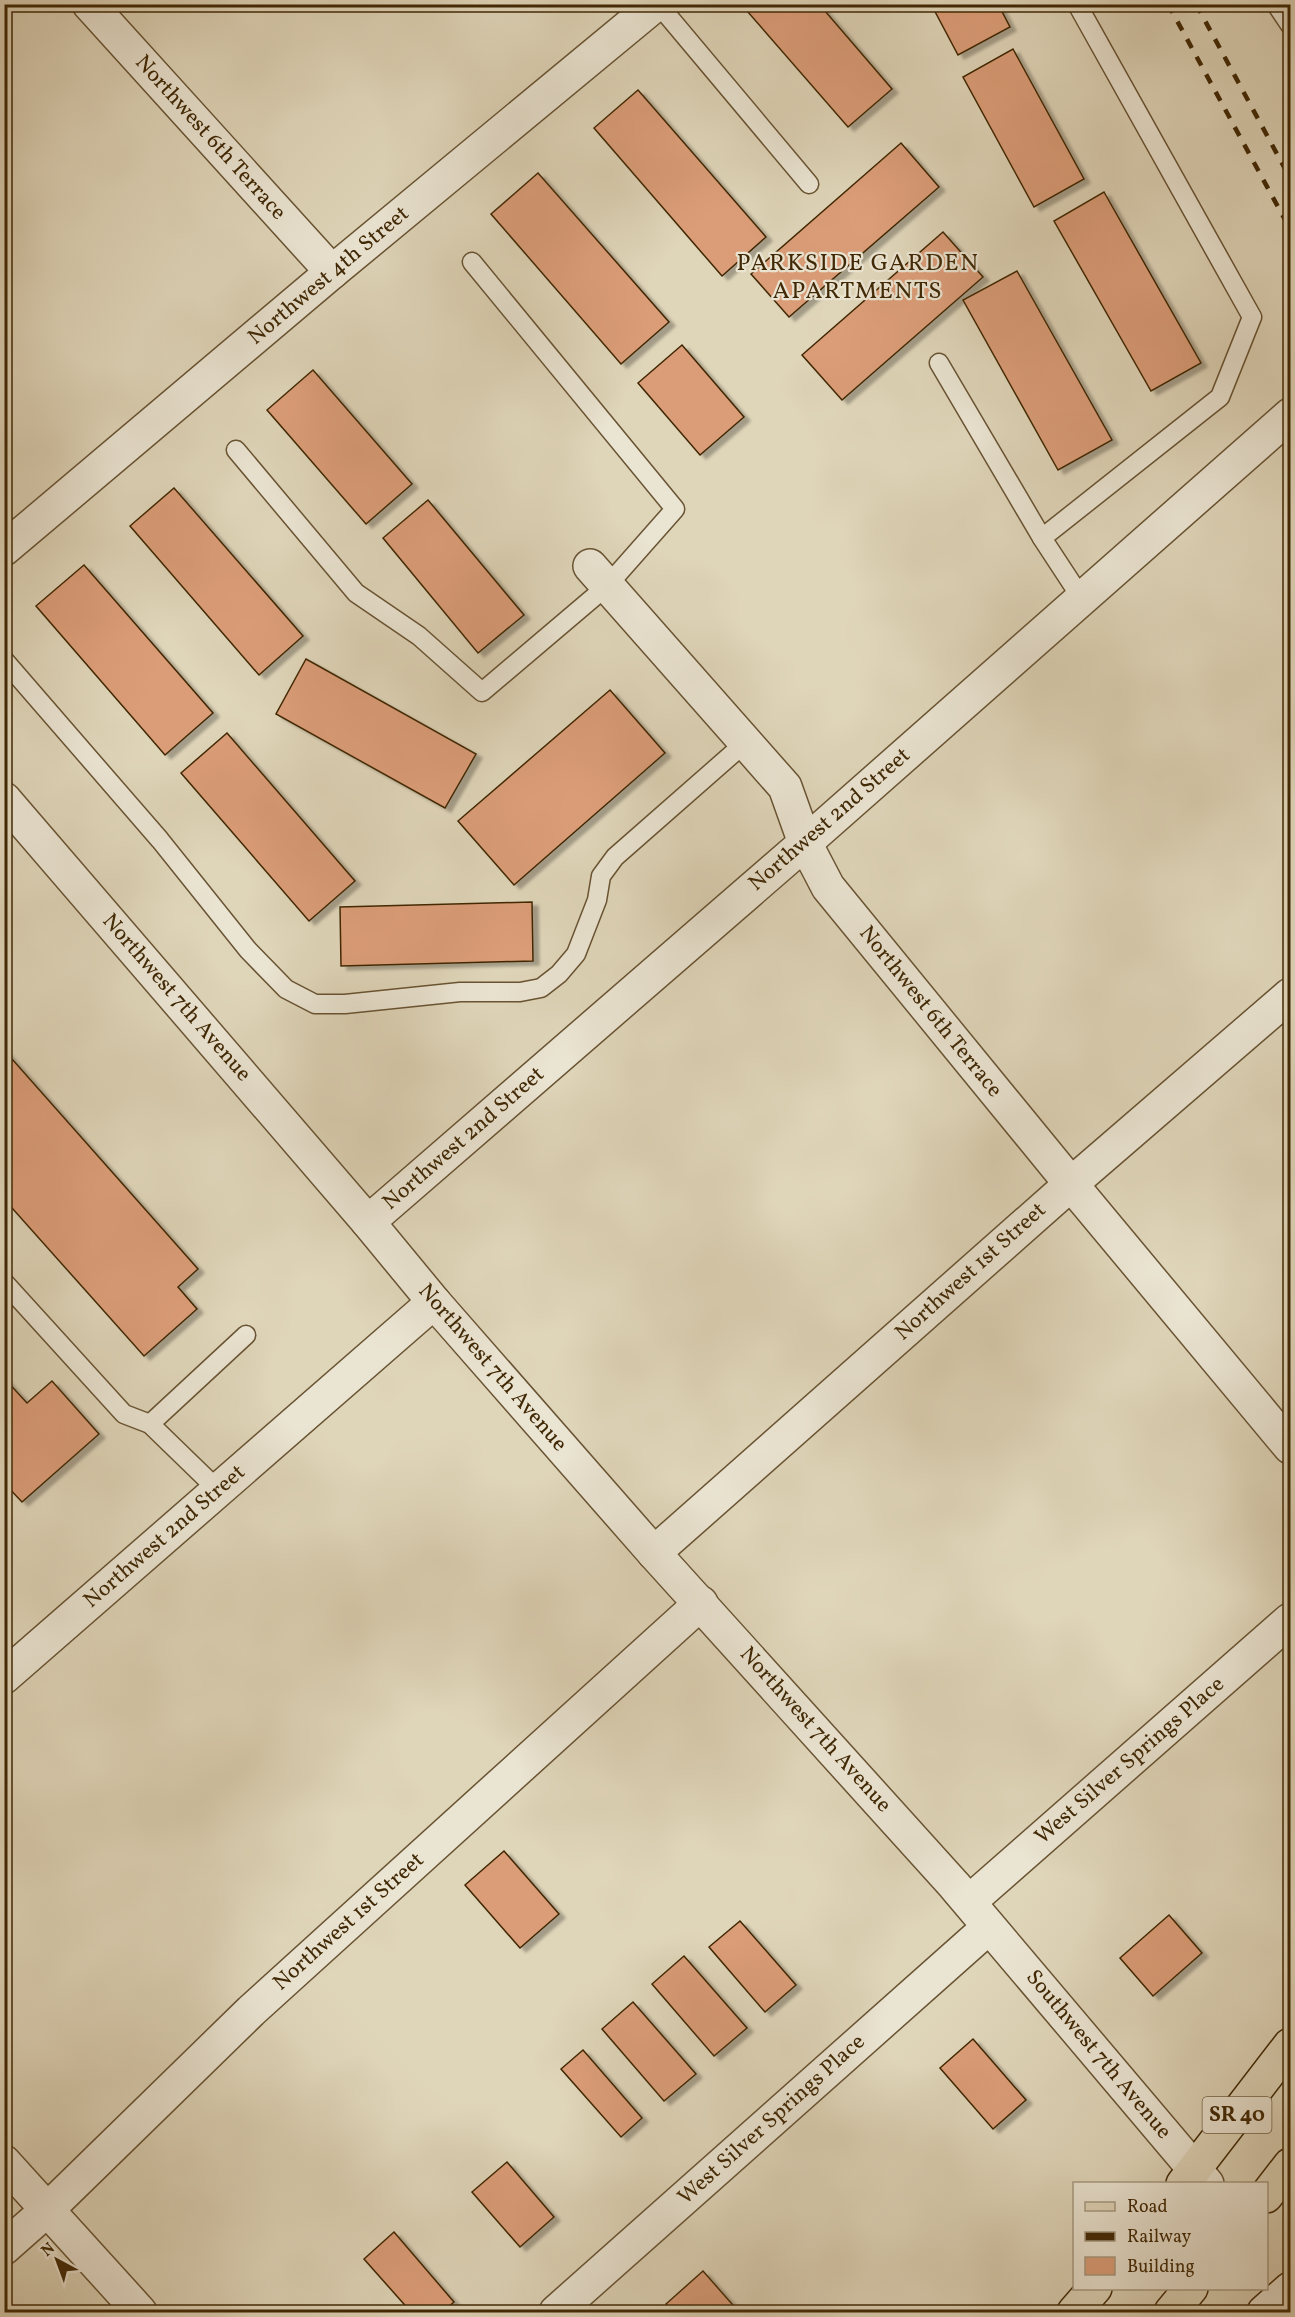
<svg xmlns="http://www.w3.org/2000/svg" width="1295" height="2317" font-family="Vollkorn,serif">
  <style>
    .building { fill: #db9d78; stroke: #402805; stroke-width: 1.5; filter: url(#shadow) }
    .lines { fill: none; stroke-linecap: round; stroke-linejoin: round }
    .lane-casing { stroke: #685332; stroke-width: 21 }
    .street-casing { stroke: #685332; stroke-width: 36 }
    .secondary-casing { stroke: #402805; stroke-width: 36 }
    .primary-casing { stroke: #402805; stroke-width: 36 }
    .lane { stroke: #eae4d2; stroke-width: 18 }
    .street { stroke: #eae4d2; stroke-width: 33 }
    .secondary { stroke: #eae4d2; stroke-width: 33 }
    .primary { stroke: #dfd5b9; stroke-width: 33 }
    .rail { stroke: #402805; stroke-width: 4.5; stroke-dasharray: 10 10; stroke-linecap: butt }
    .labels { text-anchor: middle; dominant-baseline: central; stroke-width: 4.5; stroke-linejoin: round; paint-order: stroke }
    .shield { fill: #eae4d2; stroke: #736042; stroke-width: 1.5 }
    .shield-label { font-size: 21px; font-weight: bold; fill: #402805 }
    .street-label { font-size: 22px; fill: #402805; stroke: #eae4d2 }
    .neighbourhood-label { font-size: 24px; letter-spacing: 1.5px; fill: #402805; stroke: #eae4d2 }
  </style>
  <defs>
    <filter id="shadow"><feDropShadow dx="6" dy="4" stdDeviation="1.5" flood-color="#0004"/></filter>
  </defs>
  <rect width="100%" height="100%" fill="#dfd5b9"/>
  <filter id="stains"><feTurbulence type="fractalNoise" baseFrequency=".00333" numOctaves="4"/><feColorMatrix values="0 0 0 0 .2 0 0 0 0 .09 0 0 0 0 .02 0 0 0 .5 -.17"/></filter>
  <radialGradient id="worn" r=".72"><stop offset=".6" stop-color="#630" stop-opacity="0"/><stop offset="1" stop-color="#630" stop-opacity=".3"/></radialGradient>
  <!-- building -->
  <g class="building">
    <polygon points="741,4 819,4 892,89 848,127"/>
    <polygon points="931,4 998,4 1010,27 958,55"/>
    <polygon points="1013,49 1084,179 1034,207 963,77"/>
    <polygon points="638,90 766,237 722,276 594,128"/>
    <polygon points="901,143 939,187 789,317 751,274"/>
    <polygon points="538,173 669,322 621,364 491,214"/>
    <polygon points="1104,192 1201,363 1151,391 1054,221"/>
    <polygon points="943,232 983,277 842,400 802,355"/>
    <polygon points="1017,271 1112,440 1058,470 963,300"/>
    <polygon points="682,345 744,417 700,455 638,383"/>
    <polygon points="313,370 412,484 366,524 267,410"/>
    <polygon points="174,488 303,636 259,675 130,526"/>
    <polygon points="428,500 524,615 478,653 383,538"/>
    <polygon points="84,565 213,713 165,755 36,606"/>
    <polygon points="306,659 476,754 445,808 276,714"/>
    <polygon points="610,690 665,753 514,885 458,821"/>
    <polygon points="227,733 355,881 309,921 181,773"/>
    <polygon points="532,902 533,961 341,966 340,907"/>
    <polygon points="4,1050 198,1269 178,1287 197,1309 144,1356 4,1199"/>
    <polygon points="4,1378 27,1403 52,1381 99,1434 22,1502 4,1483"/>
    <polygon points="504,1851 559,1914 520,1948 465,1885"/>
    <polygon points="1169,1915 1202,1953 1153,1996 1120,1958"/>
    <polygon points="740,1921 796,1985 765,2012 709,1947"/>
    <polygon points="684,1956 747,2028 714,2056 652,1984"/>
    <polygon points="633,2002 696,2074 664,2101 602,2029"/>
    <polygon points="973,2039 1026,2100 993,2129 940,2068"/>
    <polygon points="583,2050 642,2118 621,2137 561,2069"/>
    <polygon points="507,2162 554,2217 520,2247 472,2192"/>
    <polygon points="394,2232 454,2302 442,2312 411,2312 364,2259"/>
    <polygon points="703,2271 739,2312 673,2312 666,2304"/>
  </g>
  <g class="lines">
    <defs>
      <g id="lane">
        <polyline points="658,4 809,184"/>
        <polyline points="1077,4 1252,317 1220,397 1042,538 1082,599"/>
        <polyline points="1276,4 1290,25"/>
        <polyline points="939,363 1042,538"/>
        <polyline points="236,450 356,593 419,636 482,692 607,586 675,509 472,262"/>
        <polyline points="4,660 160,840 248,950 286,989 315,1004 345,1004 460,992 520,992 541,988 559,974 576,954 597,900 601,876 615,857 746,742"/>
        <polyline points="4,1282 124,1414 150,1424 218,1490"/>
        <polyline points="150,1424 246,1335"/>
      </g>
      <g id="street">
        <polyline points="89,4 332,272"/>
        <polyline points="4,549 332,272 656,4"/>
        <polyline points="590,566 785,787 805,843 828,887 1071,1184 1290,1447"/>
        <polyline points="4,799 368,1222 434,1302 654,1553 954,1885 1207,2184"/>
        <polyline points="368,1222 805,843 1290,415"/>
        <polyline points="654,1553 1071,1184 1290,995"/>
        <polyline points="4,1677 434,1302"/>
        <polyline points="969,1902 1290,1620"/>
        <polyline points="4,2162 140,2312"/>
        <polyline points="4,2248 47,2210 251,2011 701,1603"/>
        <polyline points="556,2312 989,1927"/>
      </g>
      <polyline id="secondary" points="1264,2312 1290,2289"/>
      <g id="primary">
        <polyline points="1183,2184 1290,2045"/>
        <polyline points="1266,2196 1290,2165"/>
        <polyline points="1074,2312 1095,2288"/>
        <polyline points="1171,2312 1191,2288"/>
      </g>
    </defs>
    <!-- lane casing -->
    <use href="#lane" class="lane-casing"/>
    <!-- street casing -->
    <use href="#street" class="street-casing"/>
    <!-- secondary casing -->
    <use href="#secondary" class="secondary-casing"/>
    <!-- primary casing -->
    <use href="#primary" class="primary-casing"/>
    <!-- lane -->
    <use href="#lane" class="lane"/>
    <!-- street -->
    <use href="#street" class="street"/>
    <!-- secondary -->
    <use href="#secondary" class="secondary"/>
    <!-- primary -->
    <use href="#primary" class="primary"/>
    <!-- rail -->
    <g class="rail">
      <polyline points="1168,4 1290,229"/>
      <polyline points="1196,4 1290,178"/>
    </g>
  </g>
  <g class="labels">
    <!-- shield labels -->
    <rect class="shield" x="1202.5" y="2097" width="69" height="36" rx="4.5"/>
    <g class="shield-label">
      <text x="1237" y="2115">SR 40</text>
    </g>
    <!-- street labels -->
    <g class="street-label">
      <text transform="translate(210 138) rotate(48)">Northwest 6th Terrace</text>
      <text transform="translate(329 276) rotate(-40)">Northwest 4th Street</text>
      <text transform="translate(830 820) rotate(-41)">Northwest 2nd Street</text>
      <text transform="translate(176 998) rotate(49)">Northwest 7th Avenue</text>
      <text transform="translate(930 1012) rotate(51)">Northwest 6th Terrace</text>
      <text transform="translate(464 1139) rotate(-41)">Northwest 2nd Street</text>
      <text transform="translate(971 1272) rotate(-42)">Northwest 1st Street</text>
      <text transform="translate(492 1368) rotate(49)">Northwest 7th Avenue</text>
      <text transform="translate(165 1537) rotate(-41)">Northwest 2nd Street</text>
      <text transform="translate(815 1730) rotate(48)">Northwest 7th Avenue</text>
      <text transform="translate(1130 1761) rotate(-41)">West Silver Springs Place</text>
      <text transform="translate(349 1922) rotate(-42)">Northwest 1st Street</text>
      <text transform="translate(1098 2055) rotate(50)">Southwest 7th Avenue</text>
      <text transform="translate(772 2120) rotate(-42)">West Silver Springs Place</text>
    </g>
    <!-- neighbourhood labels -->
    <g class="neighbourhood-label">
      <text x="858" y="264">PARKSIDE GARDEN<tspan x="858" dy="28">APARTMENTS</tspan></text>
    </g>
  </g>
  <!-- margin -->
  <rect width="1295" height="2317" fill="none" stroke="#dfd5b9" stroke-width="24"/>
  <rect x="6" y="6" width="1283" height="2305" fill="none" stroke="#402805" stroke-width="3"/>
  <rect x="12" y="12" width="1271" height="2293" fill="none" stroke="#402805" stroke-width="1.5"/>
  <!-- legend -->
  <rect x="1073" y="2182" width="195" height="108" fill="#eae4d2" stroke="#a69980" stroke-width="1.5"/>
  <rect x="1085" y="2202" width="30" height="9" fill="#dfd5b9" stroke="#a69980" stroke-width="1.5"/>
  <text x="1127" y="2212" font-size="18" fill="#402805">Road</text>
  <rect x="1085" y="2232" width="30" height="9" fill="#402805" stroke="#a69980" stroke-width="1.5"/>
  <text x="1127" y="2242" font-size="18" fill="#402805">Railway</text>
  <rect x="1085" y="2257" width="30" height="18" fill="#db9d78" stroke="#a69980" stroke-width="1.5"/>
  <text x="1127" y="2272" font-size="18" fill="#402805">Building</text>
  <!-- north arrow -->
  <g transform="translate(57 2260) rotate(319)" stroke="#eae4d2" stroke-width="4.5" paint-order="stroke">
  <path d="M0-4.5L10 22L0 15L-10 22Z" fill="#402805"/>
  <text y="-9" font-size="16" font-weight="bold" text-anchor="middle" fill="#402805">N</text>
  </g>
  <rect width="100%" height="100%" filter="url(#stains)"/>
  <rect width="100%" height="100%" fill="url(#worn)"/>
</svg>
